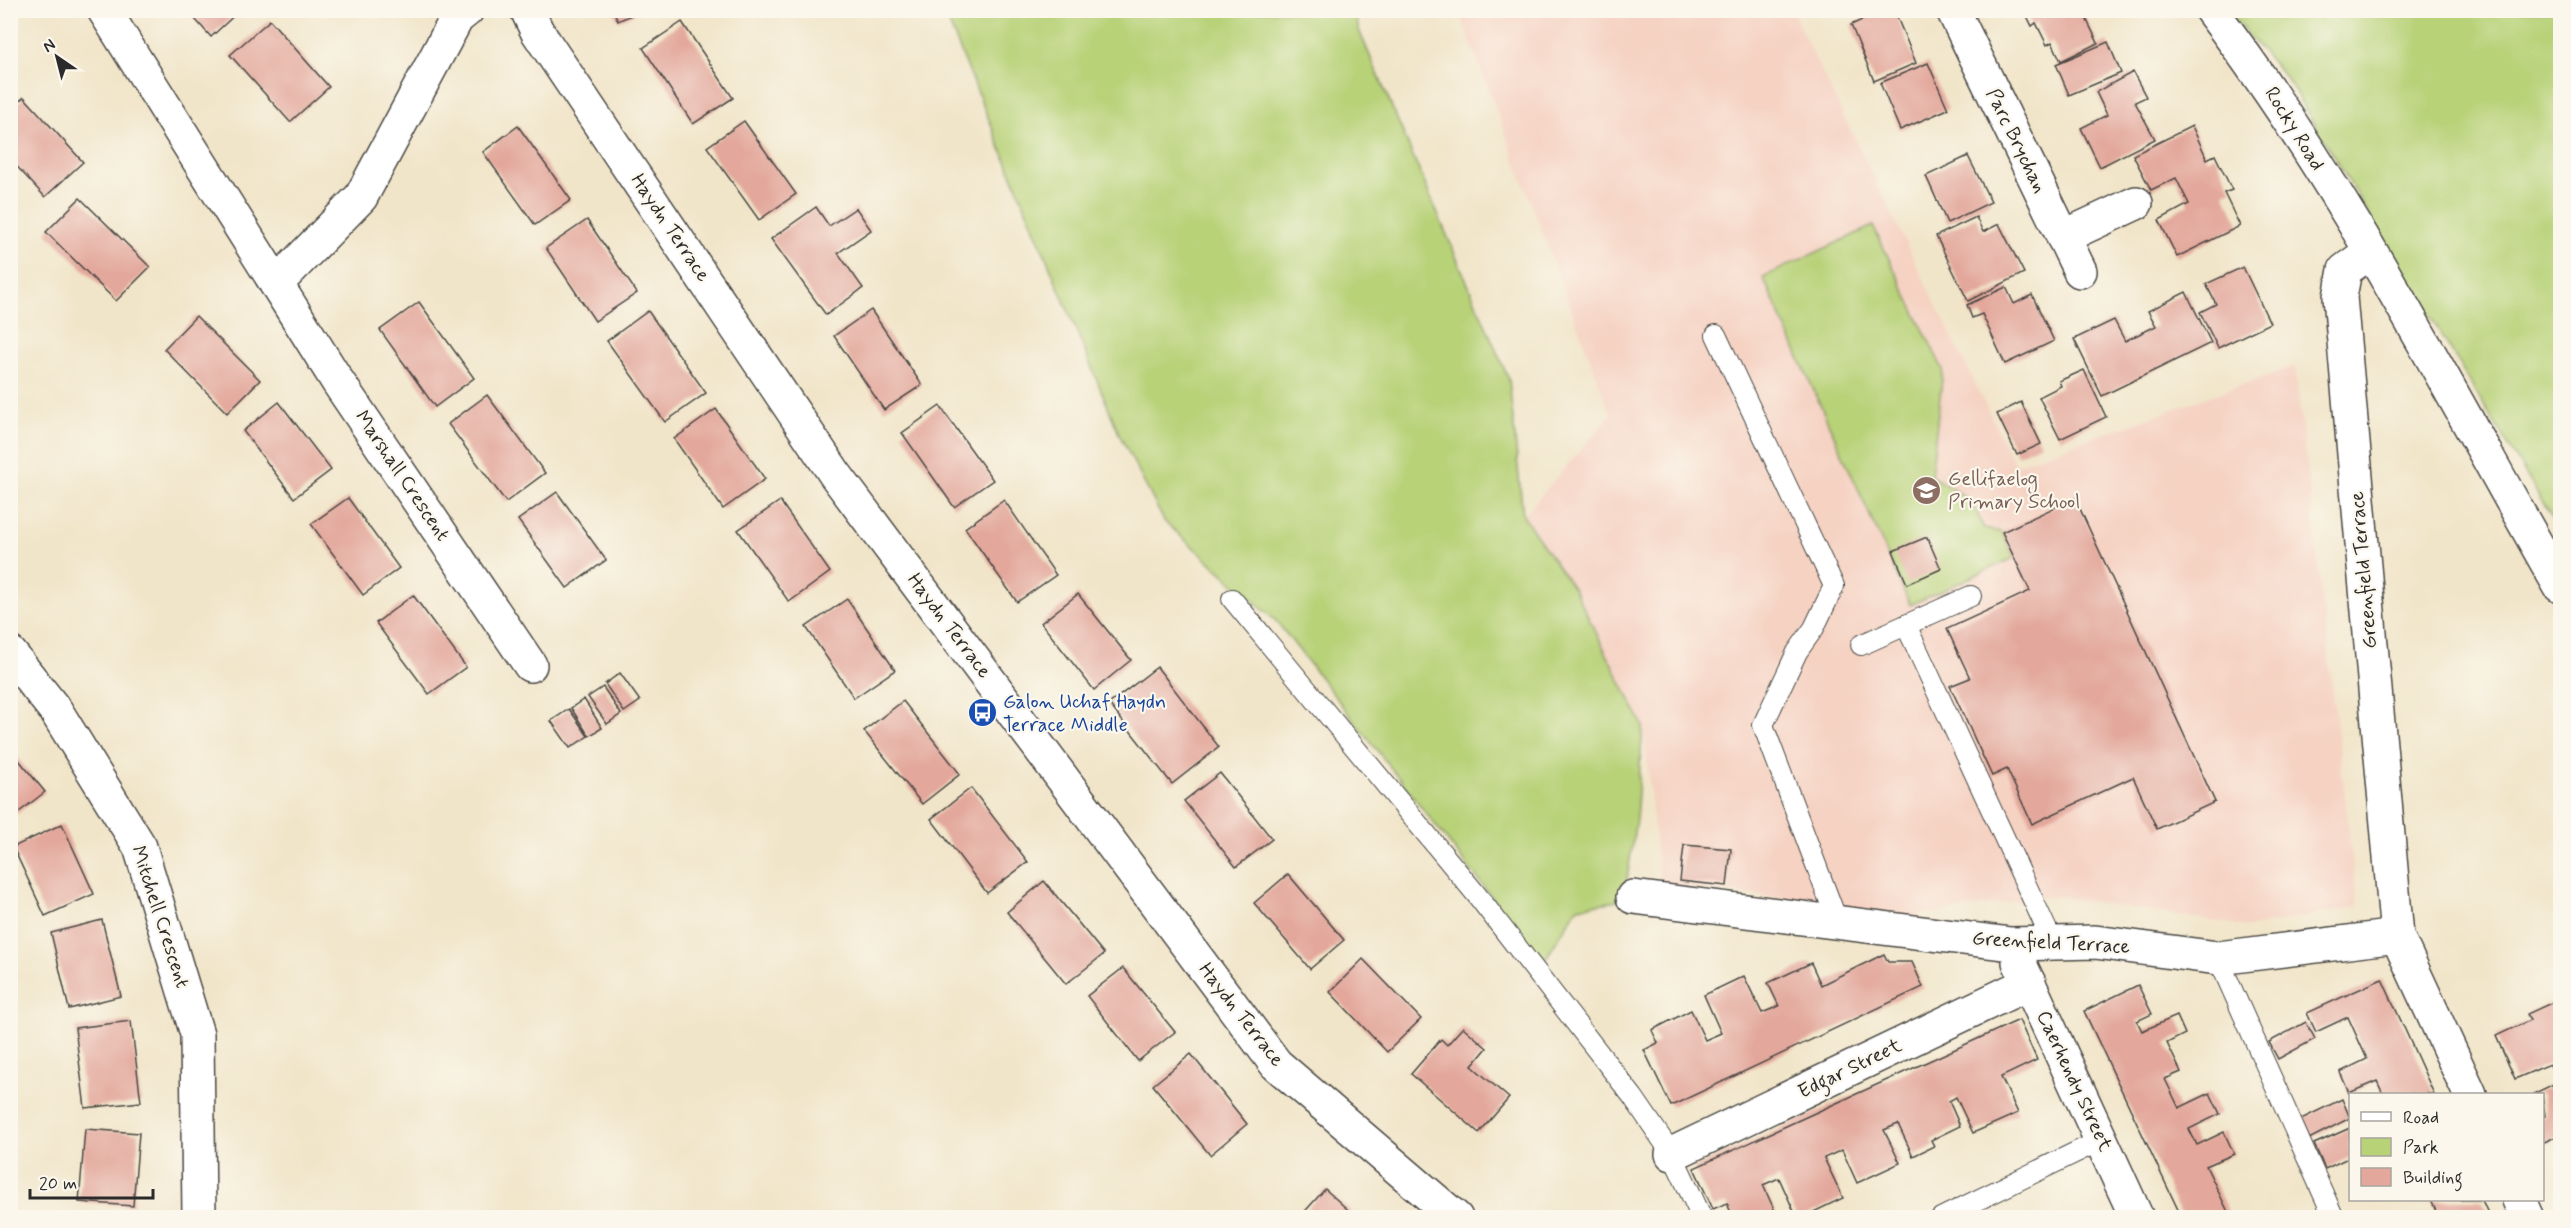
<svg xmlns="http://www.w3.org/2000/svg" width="2571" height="1228" font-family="Mynerve,sans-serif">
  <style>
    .built { fill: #f5d2c2 }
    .green { fill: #b8d278; stroke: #727e52; stroke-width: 1.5 }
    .building { fill: #e3a79b }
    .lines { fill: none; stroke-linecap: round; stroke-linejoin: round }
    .service-casing { stroke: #494743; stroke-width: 22 }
    .minor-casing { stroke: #494743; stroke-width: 36 }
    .tertiary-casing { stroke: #494743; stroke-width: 36 }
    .service { stroke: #fff; stroke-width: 20 }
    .minor { stroke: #fff; stroke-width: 33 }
    .tertiary { stroke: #fff; stroke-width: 33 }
    .labels { text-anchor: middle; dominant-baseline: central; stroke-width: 4.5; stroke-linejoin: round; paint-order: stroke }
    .street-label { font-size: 20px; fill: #2b2b2b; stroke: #fbf7ec }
    .education-label { font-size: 20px; fill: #785e54; stroke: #fbf7ec; text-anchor: start }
    .transit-label { font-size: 20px; fill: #164399; stroke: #fbf7ec; text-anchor: start }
  </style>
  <rect width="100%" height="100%" fill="#fbf7ec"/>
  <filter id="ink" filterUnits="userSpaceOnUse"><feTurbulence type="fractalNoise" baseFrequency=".0167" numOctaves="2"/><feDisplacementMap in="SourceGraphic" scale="12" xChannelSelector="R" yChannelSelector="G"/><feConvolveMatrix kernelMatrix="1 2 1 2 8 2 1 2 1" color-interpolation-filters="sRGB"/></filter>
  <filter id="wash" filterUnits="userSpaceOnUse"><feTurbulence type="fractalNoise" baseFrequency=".008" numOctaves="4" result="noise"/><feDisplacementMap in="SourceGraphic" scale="24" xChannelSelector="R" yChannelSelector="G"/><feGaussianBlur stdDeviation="1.35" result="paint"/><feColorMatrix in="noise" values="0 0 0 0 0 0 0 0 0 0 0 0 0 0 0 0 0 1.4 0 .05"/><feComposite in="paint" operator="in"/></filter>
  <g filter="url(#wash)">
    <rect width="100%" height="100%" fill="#f1e5c9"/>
    <!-- built -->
    <polygon class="built" points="1459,11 1792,11 2015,465 2295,366 2358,907 2249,927 2057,896 1903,917 1742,893 1660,885 1643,726 1575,591 1523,516 1611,415"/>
    <!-- green -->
    <g class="green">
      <polygon points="944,11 1356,11 1358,28 1509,380 1523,516 1575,591 1643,726 1636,819 1624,900 1578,907 1543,963 1277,622 1164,521 1120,436"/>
      <polygon points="2227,11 2560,11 2560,531 2287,79"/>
      <polygon points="1873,226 1943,370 1931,476 1972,501 1984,529 2002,532 2014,558 1910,605 1763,277"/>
    </g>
    <g id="blocks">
      <!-- building -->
      <g class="building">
        <polygon points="187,10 240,10 211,37"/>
        <polygon points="613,10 642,10 618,21"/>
        <polygon points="1884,10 1894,10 1916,63 1874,81 1851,25"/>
        <polygon points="2024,10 2082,10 2098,43 2061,61 2052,42 2047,45 2036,23 2032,26"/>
        <polygon points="270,20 329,87 290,122 230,55"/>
        <polygon points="682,22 733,98 693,124 643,48"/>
        <polygon points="2108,42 2121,73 2069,95 2056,64"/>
        <polygon points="1928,63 1948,109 1900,130 1880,83"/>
        <polygon points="2133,72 2146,97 2135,102 2155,139 2100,167 2081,128 2107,115 2096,92"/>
        <polygon points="24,97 83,162 45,197 10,159 10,109"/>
        <polygon points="744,121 796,194 759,220 707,147"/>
        <polygon points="518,126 571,200 535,225 483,152"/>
        <polygon points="2192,126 2207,159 2215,155 2232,190 2224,193 2240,226 2177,257 2159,220 2189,204 2176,178 2151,190 2133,155"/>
        <polygon points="1968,156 1991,202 1947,223 1926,176"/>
        <polygon points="80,198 150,267 116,301 46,232"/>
        <polygon points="816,207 829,226 856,208 871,230 838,253 863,288 826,315 771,239"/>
        <polygon points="1976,217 1983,232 1999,224 2024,273 1968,301 1936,236"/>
        <polygon points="587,220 637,293 595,321 546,248"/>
        <polygon points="2243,267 2270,323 2218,348 2200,312 2216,304 2206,284"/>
        <polygon points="2006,287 2014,304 2032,295 2054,341 2005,364 1982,314 1972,318 1967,305"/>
        <polygon points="2186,292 2211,343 2102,396 2074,339 2114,320 2125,341 2156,326 2148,311"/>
        <polygon points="419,302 474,378 435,407 380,330"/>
        <polygon points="871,310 922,385 884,410 834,336"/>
        <polygon points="648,311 706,393 665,422 607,341"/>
        <polygon points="196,316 260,380 227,413 164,349"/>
        <polygon points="2084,370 2106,417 2060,439 2039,397 2061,386 2059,381"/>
        <polygon points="487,395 545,473 506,502 448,424"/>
        <polygon points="279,402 331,470 294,498 243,431"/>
        <polygon points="2021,402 2041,444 2017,455 1997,414"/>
        <polygon points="940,406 993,480 954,507 902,433"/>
        <polygon points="716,409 765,479 723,509 674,439"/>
        <polygon points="557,492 606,560 567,588 518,520"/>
        <polygon points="348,498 399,568 363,595 311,524"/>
        <polygon points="2075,498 2215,802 2157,829 2133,777 2032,824 2007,769 1992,776 1950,686 1970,678 1947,629 2030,591 2002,532"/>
        <polygon points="1004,500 1056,575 1017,602 965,528"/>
        <polygon points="780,501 830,572 789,602 738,530"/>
        <polygon points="1927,537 1941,569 1907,584 1893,551"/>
        <polygon points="1078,594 1131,660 1094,690 1041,623"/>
        <polygon points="413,595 466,667 429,694 376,623"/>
        <polygon points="847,599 895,670 854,698 806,627"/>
        <polygon points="1157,667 1219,747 1172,784 1109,704"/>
        <polygon points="620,673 640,701 624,712 605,684"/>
        <polygon points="603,687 621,714 607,724 588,697"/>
        <polygon points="584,699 602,728 589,736 571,708"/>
        <polygon points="903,701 960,774 922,804 864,731"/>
        <polygon points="569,709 588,736 570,748 551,721"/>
        <polygon points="10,749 45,792 10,819"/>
        <polygon points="1220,773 1272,839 1236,867 1184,801"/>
        <polygon points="971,788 1028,862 987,893 931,819"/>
        <polygon points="62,824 94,894 45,916 13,847"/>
        <polygon points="1684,845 1731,849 1727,886 1680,881"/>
        <polygon points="1288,874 1344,940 1310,969 1254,903"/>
        <polygon points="1044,881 1104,954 1066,984 1007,912"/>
        <polygon points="102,920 121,996 69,1009 51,933"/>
        <polygon points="1884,954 1888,962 1912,962 1923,987 1671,1106 1644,1050 1658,1043 1652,1030 1691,1010 1705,1040 1721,1033 1704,995 1744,976 1762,1013 1779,1006 1768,983 1811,963 1821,985"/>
        <polygon points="1363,959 1421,1019 1387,1052 1330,992"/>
        <polygon points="1123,968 1175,1032 1138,1061 1087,996"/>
        <polygon points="2382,979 2407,1034 2434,1094 2383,1094 2377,1081 2349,1093 2340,1072 2367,1059 2348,1017 2316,1032 2307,1013"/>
        <polygon points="2138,985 2152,1014 2137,1021 2142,1031 2177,1016 2185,1034 2167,1043 2181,1072 2165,1079 2179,1108 2210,1093 2220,1114 2189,1129 2197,1145 2224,1132 2234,1154 2206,1166 2231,1218 2182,1218 2084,1011"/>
        <polygon points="2560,999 2560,1135 2542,1143 2542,1117 2545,1116 2542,1094 2535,1093 2558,1082 2554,1075 2550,1064 2515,1079 2496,1036 2530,1020 2527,1014"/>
        <polygon points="2019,1020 2037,1060 2001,1077 2018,1113 1973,1133 1956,1097 1949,1101 1960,1126 1931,1140 1934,1146 1913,1156 1898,1124 1884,1130 1900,1163 1857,1183 1842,1150 1824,1158 1843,1198 1801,1218 1797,1218 1779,1178 1763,1185 1778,1218 1733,1218 1727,1203 1713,1209 1694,1168"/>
        <polygon points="131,1021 141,1102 85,1108 75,1028"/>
        <polygon points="2306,1022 2315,1039 2278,1059 2269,1042"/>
        <polygon points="1463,1027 1487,1048 1472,1066 1509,1098 1479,1133 1411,1074 1441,1039 1447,1045"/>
        <polygon points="1191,1054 1247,1124 1210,1155 1153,1085"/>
        <polygon points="2342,1099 2350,1118 2307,1140 2297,1121"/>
        <polygon points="2350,1128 2350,1157 2325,1169 2314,1144"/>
        <polygon points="85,1129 139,1133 133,1206 79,1202"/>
        <polygon points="1325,1189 1357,1218 1299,1218"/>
        <polygon points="2431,1200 2482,1200 2490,1218 2439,1218"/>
      </g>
    </g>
  </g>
  <g filter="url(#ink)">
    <use href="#blocks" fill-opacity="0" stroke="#494743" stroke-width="1.5"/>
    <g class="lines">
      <defs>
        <g id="service">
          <polyline points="1716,335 1834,586 1814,628 1797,652 1763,725 1838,923"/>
          <polyline points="1232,599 1476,894 1633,1097 1672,1154 1702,1218"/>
          <polyline points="1906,625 2053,943"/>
          <polyline points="1861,645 1971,596"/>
          <polyline points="2218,958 2334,1218"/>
          <polyline points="1941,1218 2101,1140"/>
        </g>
        <g id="minor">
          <polyline points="104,10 338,382 530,665"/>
          <polyline points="527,10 537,31 835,474 1276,1064 1456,1218"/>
          <polyline points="1953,10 2080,271"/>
          <polyline points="2063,237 2136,203"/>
          <polyline points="2370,252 2345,270 2340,297 2397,936 2470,1094"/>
          <polyline points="276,284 361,197 457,18 467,10"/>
          <polyline points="10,653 56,711 140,847 197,1034 199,1218"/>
          <polyline points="1633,897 2011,944 2095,942 2218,958 2397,936"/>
          <polyline points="2019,962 2137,1218"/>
          <polyline points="1672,1154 2029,983"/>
          <polyline points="2519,1200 2527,1218"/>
        </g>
        <path id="tertiary" d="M2211,10C2347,189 2449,392 2560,586"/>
      </defs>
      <!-- service casing -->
      <use href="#service" class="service-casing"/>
      <!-- minor casing -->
      <use href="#minor" class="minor-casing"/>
      <!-- tertiary casing -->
      <use href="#tertiary" class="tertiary-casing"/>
      <!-- service -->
      <use href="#service" class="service"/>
      <!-- minor -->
      <use href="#minor" class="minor"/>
      <!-- tertiary -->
      <use href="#tertiary" class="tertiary"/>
    </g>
  </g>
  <!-- icons -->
  <defs>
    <symbol id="school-disc" viewBox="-11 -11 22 22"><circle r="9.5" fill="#8d6e63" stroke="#fbf7ec"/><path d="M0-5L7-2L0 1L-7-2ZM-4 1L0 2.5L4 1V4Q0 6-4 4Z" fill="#fff"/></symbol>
    <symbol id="bus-disc" viewBox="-11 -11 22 22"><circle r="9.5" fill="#1a4fb4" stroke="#fbf7ec"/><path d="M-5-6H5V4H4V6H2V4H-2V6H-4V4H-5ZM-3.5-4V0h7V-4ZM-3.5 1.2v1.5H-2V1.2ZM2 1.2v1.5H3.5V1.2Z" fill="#fff"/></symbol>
  </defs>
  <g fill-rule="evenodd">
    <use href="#school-disc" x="1910" y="474" width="33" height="33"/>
    <use href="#bus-disc" x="966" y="696" width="33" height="33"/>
  </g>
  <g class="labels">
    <!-- street labels -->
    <g class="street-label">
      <text transform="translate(2294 129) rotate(58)">Rocky Road</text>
      <text transform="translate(2016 141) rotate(64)">Parc Brychan</text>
      <text transform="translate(670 228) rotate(56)">Haydn Terrace</text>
      <text transform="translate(402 476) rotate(56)">Marshall Crescent</text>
      <text transform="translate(2364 570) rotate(-95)">Greenfield Terrace</text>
      <text transform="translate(949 626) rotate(53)">Haydn Terrace</text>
      <text transform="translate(160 917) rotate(72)">Mitchell Crescent</text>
      <text transform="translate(2051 943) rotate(3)">Greenfield Terrace</text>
      <text transform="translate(1241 1015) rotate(52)">Haydn Terrace</text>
      <text transform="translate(1850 1069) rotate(-26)">Edgar Street</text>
      <text transform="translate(2074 1081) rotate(65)">Caerhendy Street</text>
    </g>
    <!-- education labels -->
    <g class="education-label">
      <text x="1948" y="479">Gellifaelog<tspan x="1948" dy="23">Primary School</tspan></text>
    </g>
    <!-- transit labels -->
    <g class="transit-label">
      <text x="1003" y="702">Galon Uchaf Haydn<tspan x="1003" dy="23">Terrace Middle</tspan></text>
    </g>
  </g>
  <!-- margin -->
  <rect width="2571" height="1228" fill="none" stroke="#fbf7ec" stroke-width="36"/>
  <!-- legend -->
  <rect x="2349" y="1093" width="195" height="108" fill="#fbf7ec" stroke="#a8a59f" stroke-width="1.5"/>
  <rect x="2361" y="1112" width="30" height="9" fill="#ffffff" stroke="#a8a59f" stroke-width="1.5"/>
  <text x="2403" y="1123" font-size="18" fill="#2b2b2b">Road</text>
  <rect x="2361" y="1138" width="30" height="18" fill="#b8d278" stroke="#a8a59f" stroke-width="1.5"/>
  <text x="2403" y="1153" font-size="18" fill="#2b2b2b">Park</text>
  <rect x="2361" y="1168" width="30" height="18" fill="#e3a79b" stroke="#a8a59f" stroke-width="1.5"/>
  <text x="2403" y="1183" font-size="18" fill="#2b2b2b">Building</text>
  <!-- north arrow -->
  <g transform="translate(57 57) rotate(325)" stroke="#fbf7ec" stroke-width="4.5" paint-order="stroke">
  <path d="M0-4.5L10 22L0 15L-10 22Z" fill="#2b2b2b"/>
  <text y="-9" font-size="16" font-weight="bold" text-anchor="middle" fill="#2b2b2b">N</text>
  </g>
  <!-- scale -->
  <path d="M30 1189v9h123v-9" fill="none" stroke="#2b2b2b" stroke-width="3"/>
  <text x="39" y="1189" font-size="18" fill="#2b2b2b" stroke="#fbf7ec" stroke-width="4.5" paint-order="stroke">20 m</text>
</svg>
